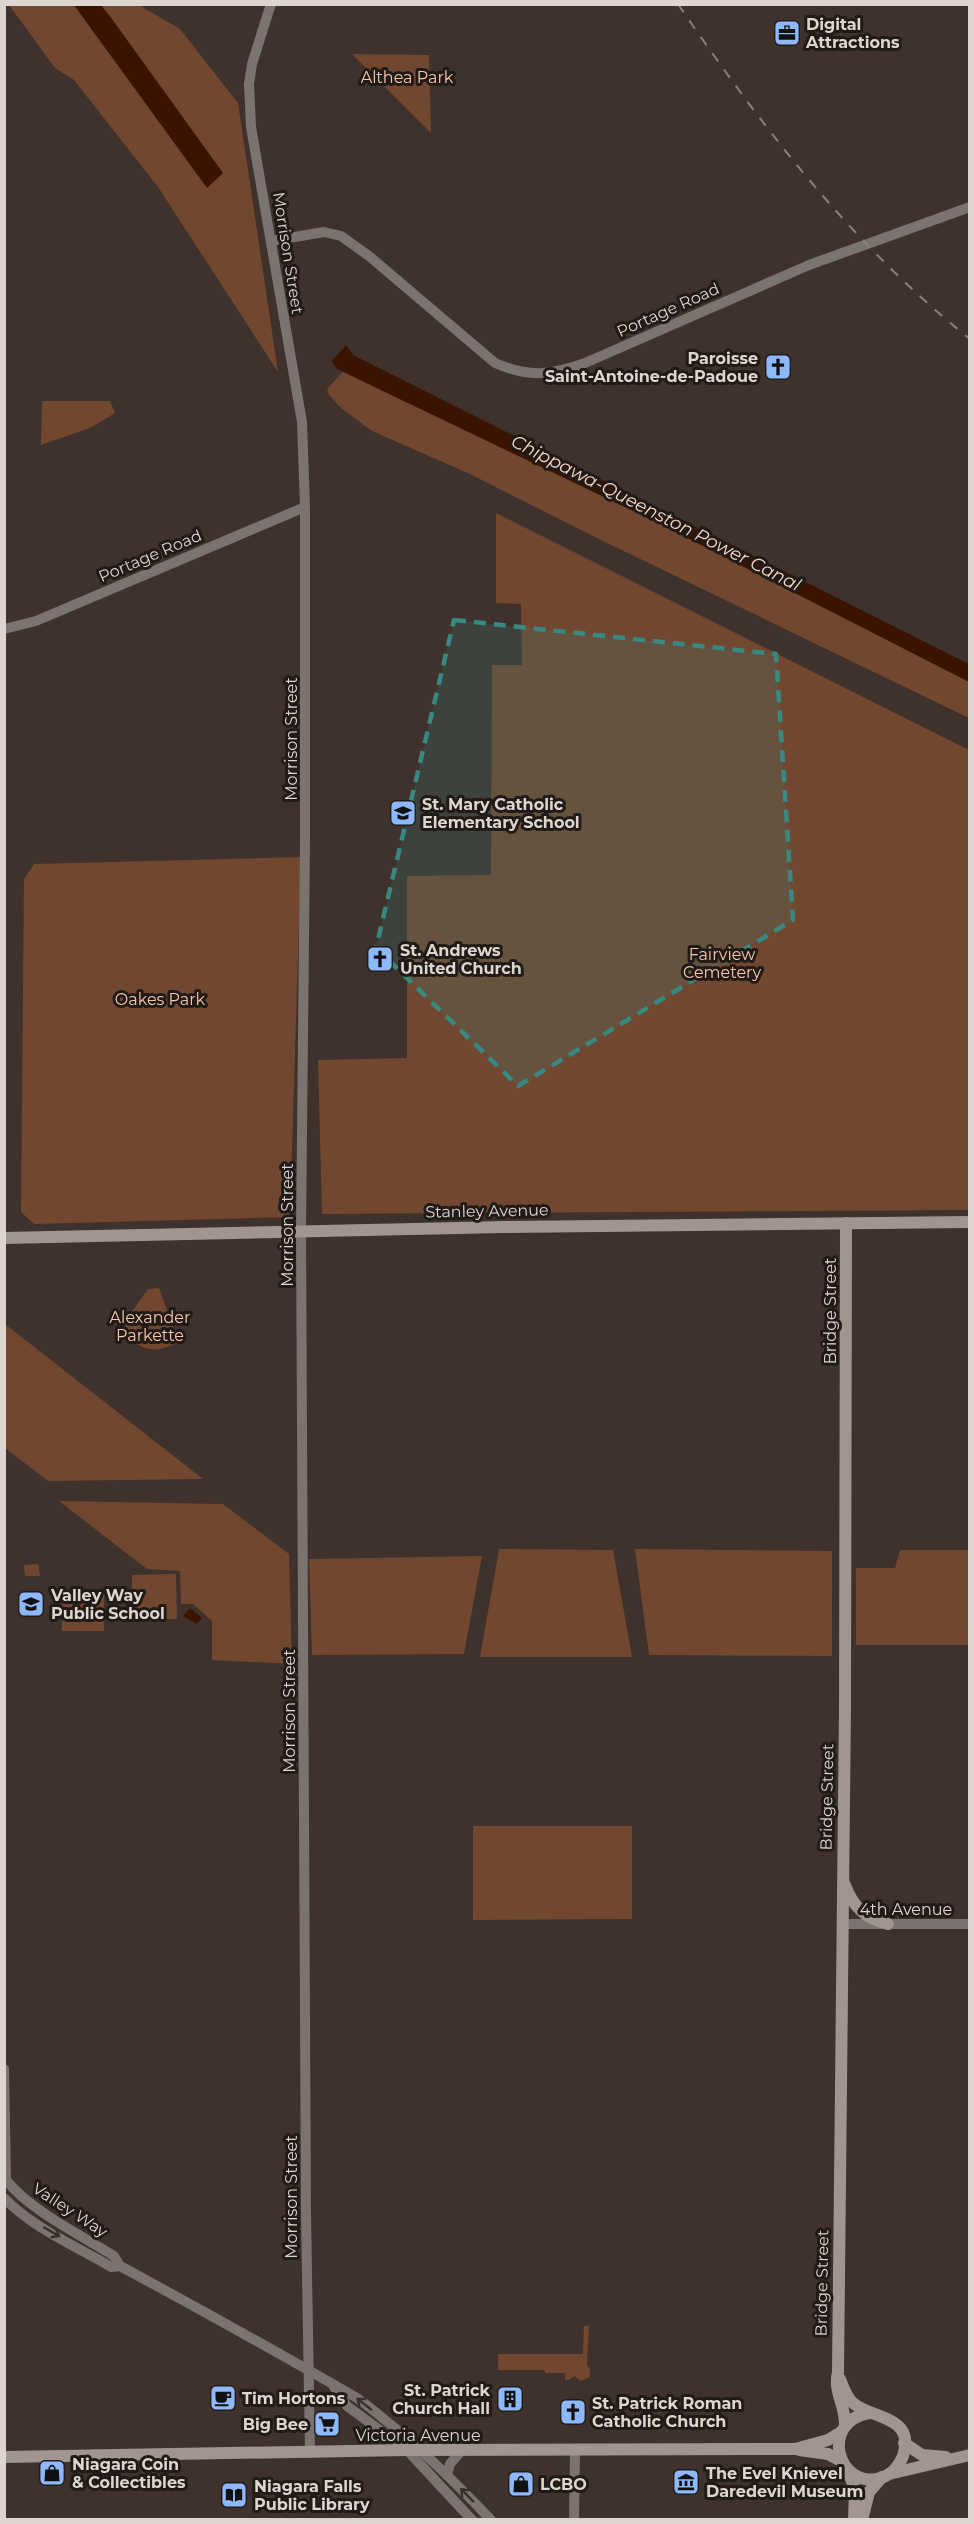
<svg xmlns="http://www.w3.org/2000/svg" width="974" height="2524" font-family="Montserrat,sans-serif">
  <style>
    .green { fill: #71472f }
    .water { fill: #3b1400 }
    .lines { fill: none; stroke-linecap: round; stroke-linejoin: round }
    .tertiary { stroke: #7a736f; stroke-width: 10 }
    .secondary { stroke: #a0958f; stroke-width: 12 }
    .rail { stroke: #8c807b; stroke-width: 2; stroke-dasharray: 10 10; stroke-linecap: butt }
    .oneway { stroke: #37312e }
    .marked { fill: #388982; fill-opacity: 0.2; stroke: #388982; stroke-width: 4.5; stroke-dasharray: 12 8; stroke-linejoin: round }
    .labels { text-anchor: middle; dominant-baseline: central; stroke-width: 6; stroke-linejoin: round; paint-order: stroke }
    .poi-label { font-size: 16px; font-weight: bold; fill: #ded5d1; stroke: #211b18; text-anchor: start }
    .park-label { font-size: 16px; fill: #fbc6ab; stroke: #211b18 }
    .street-label { font-size: 16px; fill: #ded5d1; stroke: #211b18 }
    .water-label { font-size: 18px; font-style: italic; fill: #fad6c3; stroke: #211b18 }
  </style>
  <rect width="100%" height="100%" fill="#3f312b"/>
  <!-- green -->
  <g class="green">
    <polygon points="9,5 74,5 185,157 100,5 139,5 180,29 238,103 278,372 158,187 74,80 55,68"/>
    <polygon points="352,54 429,55 431,133"/>
    <polygon points="349,365 969,678 969,718 601,540 470,474 372,431 341,408 329,395 327,389"/>
    <polygon points="42,401 110,401 115,413 90,428 41,445"/>
    <polygon points="496,513 969,750 969,1210 322,1214 318,1060 407,1058 407,876 491,875 492,665 522,665 521,604 496,603"/>
    <polygon points="301,857 290,1217 34,1224 21,1212 24,879 34,864"/>
    <path d="M159,1288L179,1342C150,1356 141,1349 119,1330L148,1289Z"/>
    <polygon points="5,1324 203,1479 48,1481 5,1448"/>
    <polygon points="59,1501 223,1504 289,1554 292,1664 212,1660 212,1621 193,1604 181,1604 180,1571 147,1569"/>
    <polygon points="499,1549 613,1550 632,1657 480,1657"/>
    <polygon points="635,1549 832,1551 832,1656 649,1655"/>
    <polygon points="900,1550 969,1550 969,1645 856,1645 856,1568 895,1568"/>
    <polygon points="482,1556 464,1654 312,1655 309,1559"/>
    <polygon points="38,1564 40,1576 25,1576 24,1565"/>
    <polygon points="176,1574 177,1619 132,1619 132,1575"/>
    <rect x="62" y="1594" width="42" height="37"/>
    <polygon points="473,1826 632,1826 632,1919 473,1920"/>
    <polygon points="584,2326 589,2326 587,2365 590,2369 590,2377 581,2381 574,2376 569,2380 565,2380 565,2373 545,2373 545,2370 498,2370 498,2354 583,2354"/>
  </g>
  <!-- water -->
  <g class="water">
    <polygon points="74,5 101,5 112,19 223,173 207,188"/>
    <polygon points="346,345 353,355 969,664 969,682 658,523 337,369 332,361"/>
    <polygon points="190,1608 202,1618 197,1624 183,1616"/>
  </g>
  <g class="lines">
    <!-- tertiary -->
    <g class="tertiary">
      <polyline points="271,4 252,64 249,84 251,127 302,422 305,507 305,842 301,1231 306,2212 310,2453"/>
      <path d="M271,241L324,232L341,236L369,256L495,363C529,378 552,375 585,363L809,265L970,207"/>
      <polyline points="4,629 36,621 305,507"/>
      <polyline points="842,1924 970,1924"/>
      <path d="M4,2069L6,2180C31,2211 79,2234 114,2256L120,2266"/>
      <path d="M4,2198C33,2228 76,2246 111,2267L120,2266C198,2308 275,2351 352,2395C363,2401 374,2411 385,2420C423,2450 457,2484 491,2520"/>
      <polyline points="334,2387 347,2406 407,2450 472,2520"/>
      <polyline points="447,2475 450,2464 461,2451"/>
      <polyline points="574,2520 575,2450"/>
    </g>
    <!-- secondary -->
    <g class="secondary">
      <polyline points="4,1238 503,1227 970,1222"/>
      <path d="M845,1885C853,1907 865,1918 888,1924"/>
      <path d="M840,2379C843,2387 846,2397 853,2403C871,2419 916,2415 903,2456C899,2466 891,2475 881,2478C837,2490 819,2422 869,2413"/>
      <path d="M845,2426C846,2406 833,2392 838,2372L845,1706L846,1223"/>
      <polyline points="904,2443 922,2455 946,2457"/>
      <polyline points="799,2450 828,2454 843,2462"/>
      <polyline points="4,2457 407,2450 795,2449 828,2440 841,2432"/>
      <polyline points="848,2470 855,2490 854,2520"/>
      <polyline points="889,2474 970,2455"/>
      <polyline points="862,2520 869,2492 882,2477"/>
    </g>
    <!-- rail -->
    <path class="rail" d="M678,4C762,127 853,246 970,339"/>
  </g>
  <!-- one-way arrows -->
  <defs><path id="oneway-shaft" d="M-6 0H5M1.5-3L5.5 0L1.5 3" fill="none" stroke-width="1.6" stroke-linecap="round" stroke-linejoin="round" transform="scale(1.5)"/></defs>
  <g class="oneway">
    <use href="#oneway-shaft" transform="translate(52 2232) rotate(30)"/>
    <use href="#oneway-shaft" transform="translate(364 2404) rotate(-142)"/>
    <use href="#oneway-shaft" transform="translate(467 2495) rotate(-134)"/>
  </g>
  <!-- marked area -->
  <path class="marked" d="M454,620L776,654L793,920L518,1086L376,948Z"/>
  <!-- icons -->
  <defs>
    <symbol id="office-square" viewBox="-11 -11 22 22"><rect x="-9" y="-9" width="18" height="18" rx="4" fill="#8db9fc" stroke="#211b18"/><path d="M-6-3h4V-5.5h4V-3h4V5H-6ZM-1-4.5V-3h2v-1.5ZM-6 0V1H6V0Z" fill="#111"/></symbol>
    <symbol id="church-square" viewBox="-11 -11 22 22"><rect x="-9" y="-9" width="18" height="18" rx="4" fill="#8db9fc" stroke="#211b18"/><path d="M-1.2-6h2.4v3.5h3.3v2.4h-3.3V6h-2.4V-.1h-3.3v-2.4h3.3Z" fill="#111"/></symbol>
    <symbol id="school-square" viewBox="-11 -11 22 22"><rect x="-9" y="-9" width="18" height="18" rx="4" fill="#8db9fc" stroke="#211b18"/><path d="M0-5L7-2L0 1L-7-2ZM-4 1L0 2.5L4 1V4Q0 6-4 4Z" fill="#111"/></symbol>
    <symbol id="cafe-square" viewBox="-11 -11 22 22"><rect x="-9" y="-9" width="18" height="18" rx="4" fill="#8db9fc" stroke="#211b18"/><path d="M-5.5-4.5H6V0H3Q3 3.5 0 3.5H-2.5Q-5.5 3.5-5.5 0ZM3-3.2v2h1.7v-2ZM-6 4.5H4V6H-6Z" fill="#111"/></symbol>
    <symbol id="building-square" viewBox="-11 -11 22 22"><rect x="-9" y="-9" width="18" height="18" rx="4" fill="#8db9fc" stroke="#211b18"/><path d="M-4-6H4V6H1V3H-1V6H-4ZM-2.5-4.3h1.7v1.8h-1.7ZM.8-4.3h1.7v1.8H.8ZM-2.5-1h1.7V.8h-1.7ZM.8-1h1.7V.8H.8Z" fill="#111"/></symbol>
    <symbol id="supermarket-square" viewBox="-11 -11 22 22"><rect x="-9" y="-9" width="18" height="18" rx="4" fill="#8db9fc" stroke="#211b18"/><path d="M-6-5.5h2.5l.6 2H6L4.5 2H-2.5L-4.4-4H-6ZM-1.5 3.2a1.3 1.3 0 1 0 .1 0ZM3 3.2a1.3 1.3 0 1 0 .1 0Z" fill="#111"/></symbol>
    <symbol id="shop-square" viewBox="-11 -11 22 22"><rect x="-9" y="-9" width="18" height="18" rx="4" fill="#8db9fc" stroke="#211b18"/><path d="M-5-2.5h2.3a2.7 3.5 0 0 1 5.4 0H5L5.5 6h-11ZM-1.5-2.5h3a1.5 2.3 0 0 0-3 0Z" fill="#111"/></symbol>
    <symbol id="museum-square" viewBox="-11 -11 22 22"><rect x="-9" y="-9" width="18" height="18" rx="4" fill="#8db9fc" stroke="#211b18"/><path d="M0-6L6-3V-2H-6V-3ZM-5-1h2V3h-2ZM-1-1h2V3h-2ZM3-1h2V3H3ZM-6 4H6V6H-6Z" fill="#111"/></symbol>
    <symbol id="library-square" viewBox="-11 -11 22 22"><rect x="-9" y="-9" width="18" height="18" rx="4" fill="#8db9fc" stroke="#211b18"/><path d="M-6-4Q-3-5.5-.7-3.5V5Q-3 3-6 4ZM6-4Q3-5.5 .7-3.5V5Q3 3 6 4Z" fill="#111"/></symbol>
  </defs>
  <g fill-rule="evenodd">
    <use href="#office-square" x="772" y="18" width="30" height="30"/>
    <use href="#church-square" x="763" y="352" width="30" height="30"/>
    <use href="#school-square" x="388" y="798" width="30" height="30"/>
    <use href="#church-square" x="365" y="944" width="30" height="30"/>
    <use href="#school-square" x="16" y="1589" width="30" height="30"/>
    <use href="#cafe-square" x="208" y="2383" width="30" height="30"/>
    <use href="#building-square" x="495" y="2384" width="30" height="30"/>
    <use href="#church-square" x="558" y="2397" width="30" height="30"/>
    <use href="#supermarket-square" x="312" y="2409" width="30" height="30"/>
    <use href="#shop-square" x="37" y="2458" width="30" height="30"/>
    <use href="#museum-square" x="671" y="2467" width="30" height="30"/>
    <use href="#shop-square" x="506" y="2469" width="30" height="30"/>
    <use href="#library-square" x="219" y="2480" width="30" height="30"/>
  </g>
  <g class="labels">
    <!-- poi labels -->
    <g class="poi-label">
      <text x="806" y="24">Digital<tspan x="806" dy="18">Attractions</tspan></text>
      <text x="758" y="358" text-anchor="end">Paroisse<tspan x="758" dy="18">Saint-Antoine-de-Padoue</tspan></text>
      <text x="422" y="804">St. Mary Catholic<tspan x="422" dy="18">Elementary School</tspan></text>
      <text x="400" y="950">St. Andrews<tspan x="400" dy="18">United Church</tspan></text>
      <text x="51" y="1595">Valley Way<tspan x="51" dy="18">Public School</tspan></text>
      <text x="490" y="2390" text-anchor="end">St. Patrick<tspan x="490" dy="18">Church Hall</tspan></text>
      <text x="242" y="2398">Tim Hortons</text>
      <text x="592" y="2403">St. Patrick Roman<tspan x="592" dy="18">Catholic Church</tspan></text>
      <text x="308" y="2424" text-anchor="end">Big Bee</text>
      <text x="72" y="2464">Niagara Coin<tspan x="72" dy="18">&amp; Collectibles</tspan></text>
      <text x="706" y="2473">The Evel Knievel<tspan x="706" dy="18">Daredevil Museum</tspan></text>
      <text x="540" y="2484">LCBO</text>
      <text x="254" y="2486">Niagara Falls<tspan x="254" dy="18">Public Library</tspan></text>
    </g>
    <!-- park labels -->
    <g class="park-label">
      <text x="407" y="77">Althea Park</text>
      <text x="722" y="954">Fairview<tspan x="722" dy="18">Cemetery</tspan></text>
      <text x="160" y="999">Oakes Park</text>
      <text x="150" y="1317">Alexander<tspan x="150" dy="18">Parkette</tspan></text>
    </g>
    <!-- street labels -->
    <g class="street-label">
      <text transform="translate(288 253) rotate(81)">Morrison Street</text>
      <text transform="translate(668 310) rotate(-24)">Portage Road</text>
      <text transform="translate(150 556) rotate(-23)">Portage Road</text>
      <text transform="translate(291 739) rotate(-90)">Morrison Street</text>
      <text transform="translate(487 1211) rotate(-1)">Stanley Avenue</text>
      <text transform="translate(287 1225) rotate(-90)">Morrison Street</text>
      <text transform="translate(830 1311) rotate(-90)">Bridge Street</text>
      <text transform="translate(289 1711) rotate(-90)">Morrison Street</text>
      <text transform="translate(827 1797) rotate(-89)">Bridge Street</text>
      <text x="906" y="1909">4th Avenue</text>
      <text transform="translate(291 2197) rotate(-90)">Morrison Street</text>
      <text transform="translate(70 2210) rotate(33)">Valley Way</text>
      <text transform="translate(822 2283) rotate(-89)">Bridge Street</text>
      <text x="418" y="2435">Victoria Avenue</text>
    </g>
    <!-- water labels -->
    <g class="water-label">
      <text transform="translate(656 513) rotate(27)">Chippawa-Queenston Power Canal</text>
    </g>
  </g>
  <!-- border -->
  <rect width="974" height="2524" fill="none" stroke="#ded5d1" stroke-width="12"/>
</svg>
